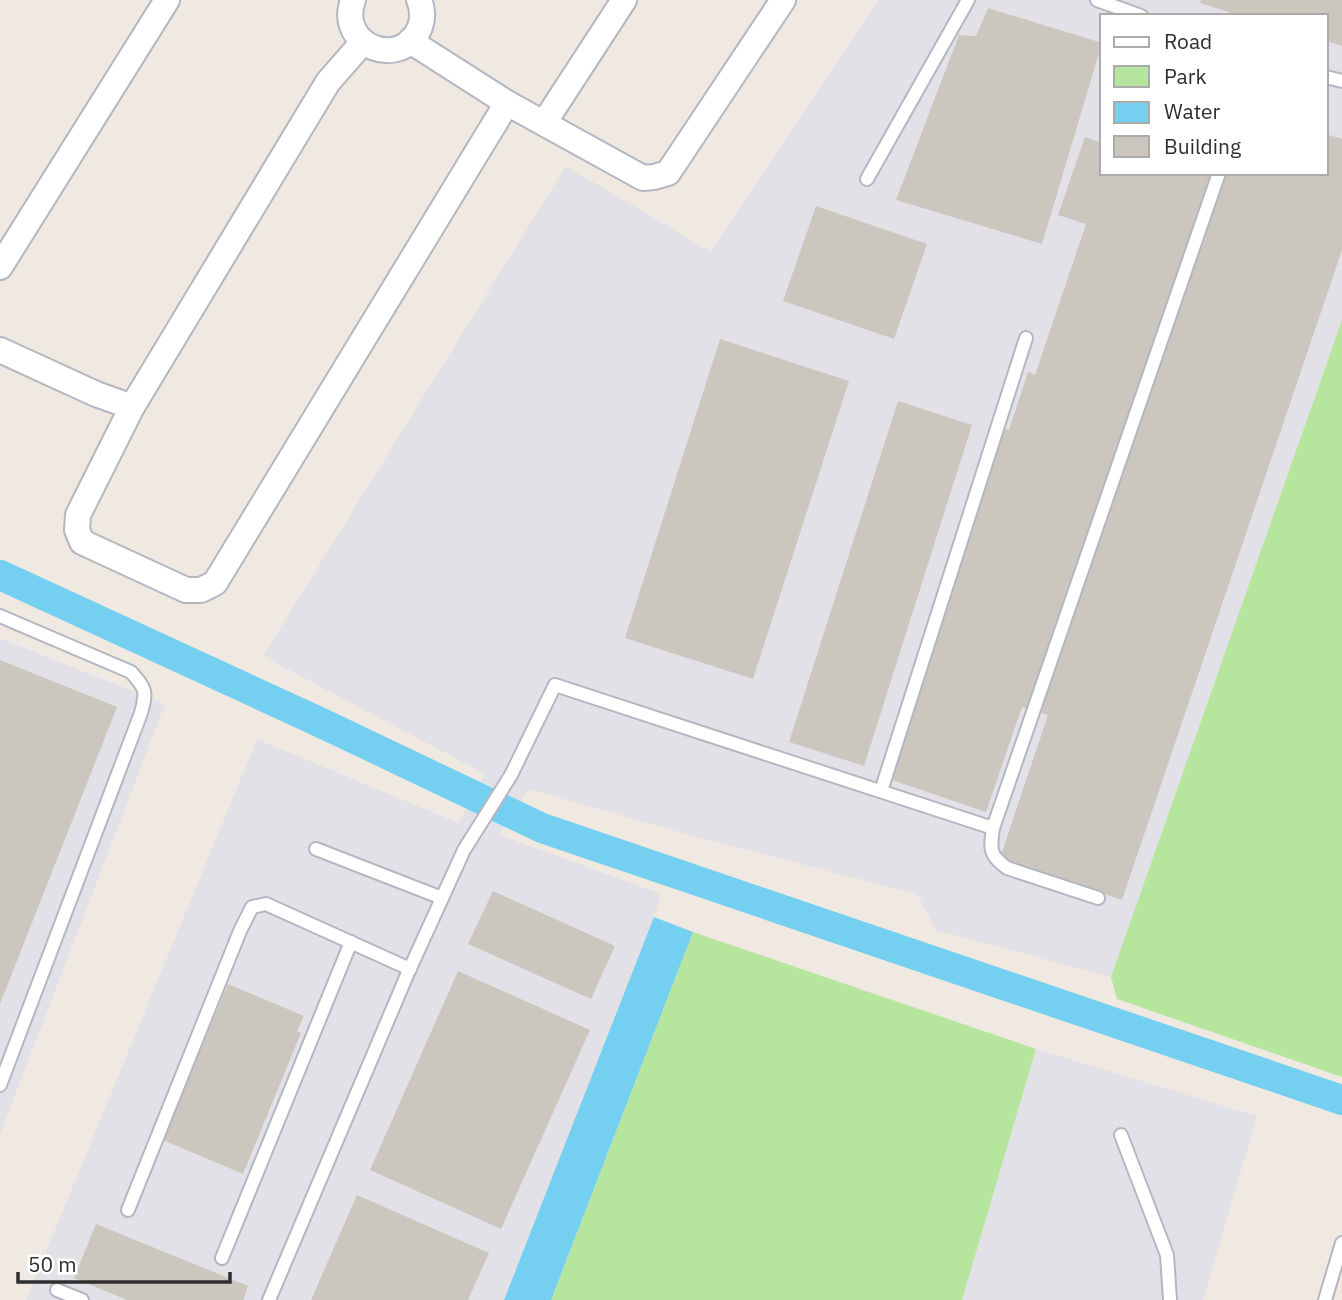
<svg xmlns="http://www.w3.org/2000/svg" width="1342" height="1300" font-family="'IBM Plex Sans',sans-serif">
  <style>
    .industrial { fill: #e3e1e8; fill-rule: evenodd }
    .green { fill: #b6e59e }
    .water { fill: #75cff0 }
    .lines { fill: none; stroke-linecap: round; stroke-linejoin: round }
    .canal { stroke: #75cff0; stroke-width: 30 }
    .building { fill: #cbc7bf }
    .service-casing { stroke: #b4b7c1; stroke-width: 16 }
    .minor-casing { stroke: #b4b7c1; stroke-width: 28 }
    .service { stroke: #fff; stroke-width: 12 }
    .minor { stroke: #fff; stroke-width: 24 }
  </style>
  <rect width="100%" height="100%" fill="#efe9e1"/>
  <!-- industrial -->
  <g class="industrial">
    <path d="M878,0H1342V320L1111,977L936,930L917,894L689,835L529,789L500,835L661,894L654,917L504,1300H26L257,739L458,823L485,774L263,656L566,166L711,252ZM1102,16H1326V173H1102Z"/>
    <polygon points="0,638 165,704 0,1134"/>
    <polygon points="1036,1049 1257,1116 1203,1300 962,1300"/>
  </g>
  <!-- green -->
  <g class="green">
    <polygon points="1342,320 1342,1077 1117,999 1111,977"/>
    <polygon points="693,932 1036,1049 962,1300 551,1300"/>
  </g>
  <!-- water -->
  <polygon class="water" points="654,917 693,932 551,1300 504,1300"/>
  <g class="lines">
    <!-- canal -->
    <polyline class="canal" points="0,575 315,720 542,828 1342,1100"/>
  </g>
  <!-- building -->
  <g class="building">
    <polygon points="1201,0 1342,0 1342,46 1326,41 1326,16 1242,16 1200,3"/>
    <polygon points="988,8 1102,43 1042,244 896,200 959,35 976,36"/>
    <polygon points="1326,134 1342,139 1342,250 1122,900 1000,858 1048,715 1022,707 986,812 886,778 936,632 925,628 943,573 952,577 1001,428 1009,430 1028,372 1035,375 1086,224 1058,215 1085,137 1102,143 1102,173 1326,173"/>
    <polygon points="816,206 927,244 894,339 783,301"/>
    <polygon points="720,339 849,381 753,679 625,638"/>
    <polygon points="898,401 972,425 864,766 789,742"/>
    <polygon points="0,660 117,707 0,1004"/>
    <polygon points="493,891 615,946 591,999 468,944"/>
    <polygon points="458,971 590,1030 501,1229 370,1170"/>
    <polygon points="228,984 304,1016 297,1031 301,1033 243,1174 163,1140"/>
    <polygon points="357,1195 489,1253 468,1300 311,1300"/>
    <polygon points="96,1224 248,1286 243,1300 127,1300 74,1278"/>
  </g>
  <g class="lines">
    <defs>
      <g id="service">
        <polyline points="1097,0 1141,16"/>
        <polyline points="1326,77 1342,81"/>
        <polyline points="867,179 968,0"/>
        <path d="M0,616L131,672C146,689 147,691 141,713L0,1085"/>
        <polyline points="881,791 1026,338"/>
        <path d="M993,828C990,849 989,855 1007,868L1098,898"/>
        <polyline points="316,849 442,898"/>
        <polyline points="1121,1135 1167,1255 1170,1300"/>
        <polyline points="128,1210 240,931 252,907 266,904 410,969"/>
        <polyline points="222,1258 351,942"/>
        <polyline points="57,1290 82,1300"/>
        <polyline points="269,1300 407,975 464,850 511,775 555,685 993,828 1219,173"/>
        <polyline points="1325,1300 1342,1243"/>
      </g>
      <g id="minor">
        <path d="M353,0C336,47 403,71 420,27C423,18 423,9 419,0"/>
        <polyline points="410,41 507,103 643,178 654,177 668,173 783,0"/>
        <polyline points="544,123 624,0"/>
        <polyline points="0,267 167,0"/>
        <polyline points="0,350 96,394 132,407 328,82 363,42"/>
        <polyline points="132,407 78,515 77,530 82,542 186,590 201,590 215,583 507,103"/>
      </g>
    </defs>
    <!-- service casing -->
    <use href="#service" class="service-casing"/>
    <!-- minor casing -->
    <use href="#minor" class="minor-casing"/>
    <!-- service -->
    <use href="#service" class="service"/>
    <!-- minor -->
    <use href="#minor" class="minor"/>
  </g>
  <!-- legend -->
  <rect x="1100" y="14" width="228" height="161" fill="#ffffff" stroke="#ababab" stroke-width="2"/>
  <rect x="1114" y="37" width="35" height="10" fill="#ffffff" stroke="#ababab" stroke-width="2"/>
  <text x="1164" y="49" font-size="21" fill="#2e2e2e">Road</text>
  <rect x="1114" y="66" width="35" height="21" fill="#b6e59e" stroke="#ababab" stroke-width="2"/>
  <text x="1164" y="84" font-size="21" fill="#2e2e2e">Park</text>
  <rect x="1114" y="102" width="35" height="21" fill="#75cff0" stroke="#ababab" stroke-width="2"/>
  <text x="1164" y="119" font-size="21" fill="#2e2e2e">Water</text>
  <rect x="1114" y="136" width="35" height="21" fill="#cbc7bf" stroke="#ababab" stroke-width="2"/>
  <text x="1164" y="154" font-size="21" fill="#2e2e2e">Building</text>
  <!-- scale -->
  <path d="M18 1272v10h212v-10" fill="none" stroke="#2e2e2e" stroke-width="3.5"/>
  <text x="28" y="1272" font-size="21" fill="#2e2e2e" stroke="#ffffff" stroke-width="5" paint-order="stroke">50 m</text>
</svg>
